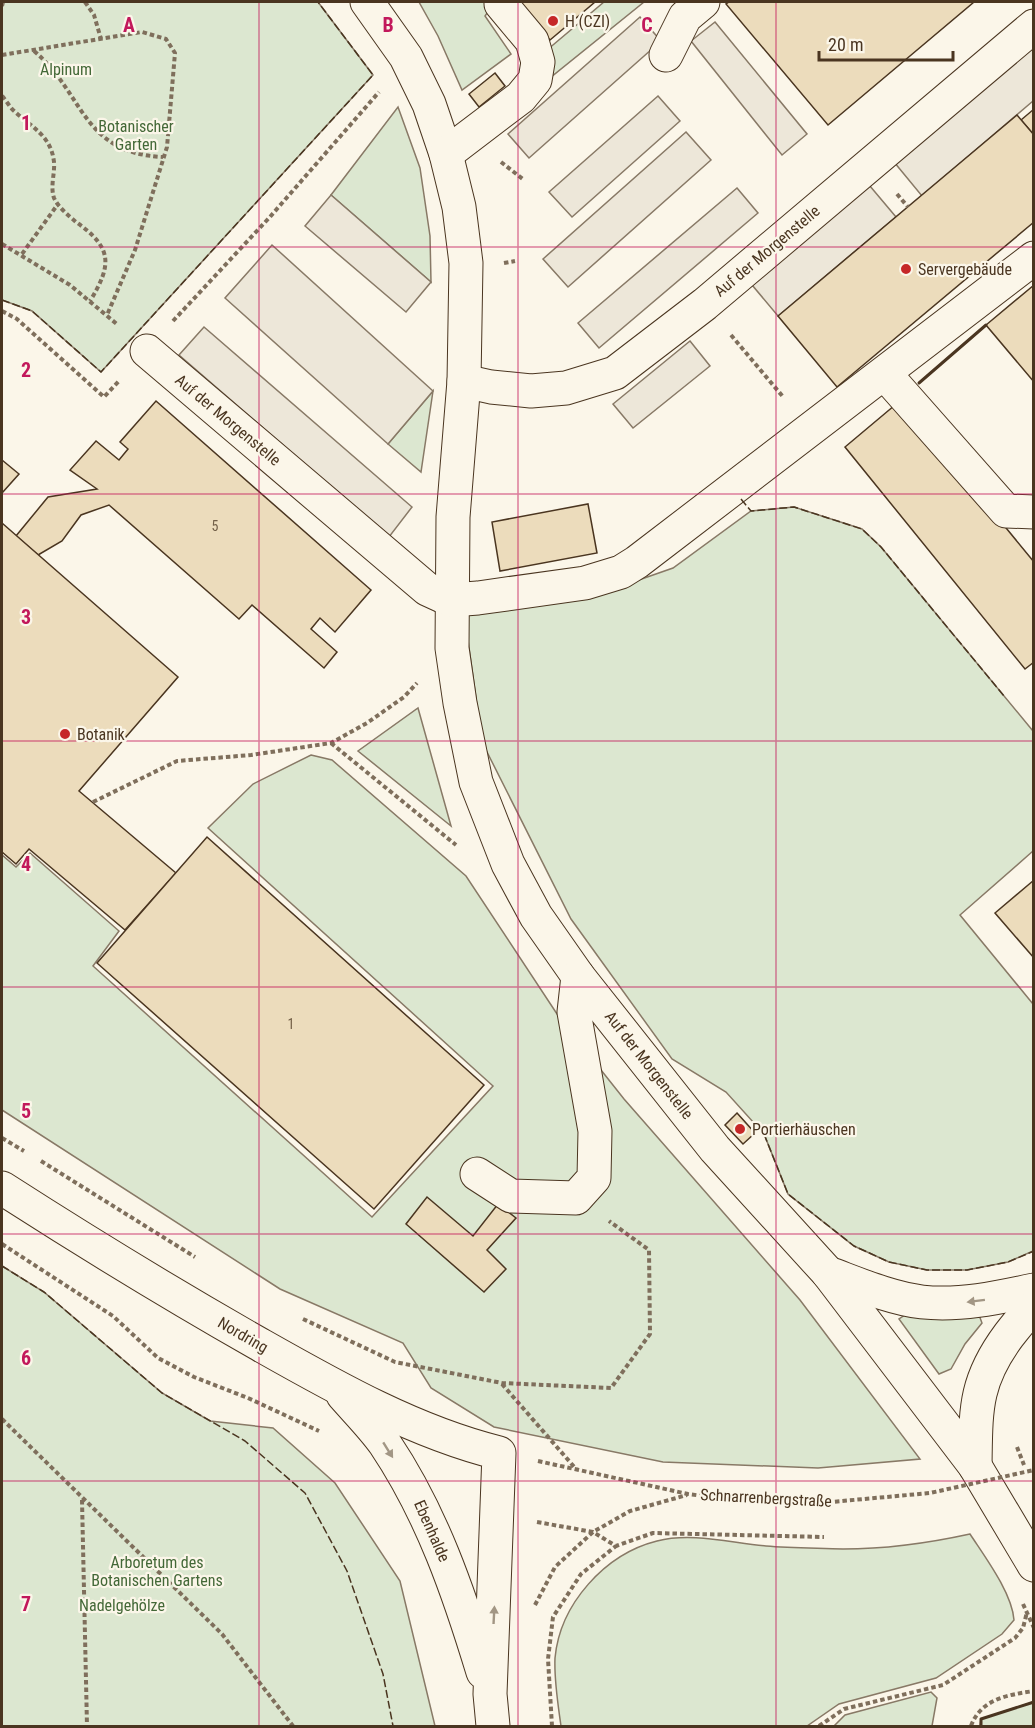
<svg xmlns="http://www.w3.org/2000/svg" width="1035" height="1728" font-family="'Roboto Condensed',sans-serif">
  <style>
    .green { fill: #dce7d0; stroke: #887966; stroke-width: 1.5 }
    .parking { fill: #ede7d9; stroke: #887966; stroke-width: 1.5 }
    .building { fill: #ecdcbc; stroke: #4a3520; stroke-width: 1.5 }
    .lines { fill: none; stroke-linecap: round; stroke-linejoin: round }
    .minor-casing { stroke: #4a3520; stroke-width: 35 }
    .path { stroke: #7f6f5c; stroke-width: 4; stroke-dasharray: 4.5 3; stroke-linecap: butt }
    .minor { stroke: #fbf6e9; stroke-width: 33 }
    .path-bridge { stroke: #7f6f5c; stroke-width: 4; stroke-dasharray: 4.5 3; stroke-linecap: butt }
    .fence { stroke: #4a3520; stroke-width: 1.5; stroke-dasharray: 8 3; stroke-linecap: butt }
    .wall { stroke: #4a3520; stroke-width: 3 }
    .oneway { fill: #a29684 }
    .grid { fill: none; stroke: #c2185b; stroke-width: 1.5; stroke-opacity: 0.55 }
    .poi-dot { fill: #c62828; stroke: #fbf6e9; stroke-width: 2 }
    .labels { text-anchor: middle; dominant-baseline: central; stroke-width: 4.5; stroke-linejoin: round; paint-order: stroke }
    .number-label { font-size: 14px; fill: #725f47 }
    .poi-label { font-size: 16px; fill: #4a3520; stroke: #fbf6e9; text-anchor: start }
    .park-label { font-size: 16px; fill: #436837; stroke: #fbf6e9 }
    .street-label { font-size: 16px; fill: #4a3520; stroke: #fbf6e9 }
    .grid-label { font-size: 20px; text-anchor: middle; font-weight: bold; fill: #c2185b; stroke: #fbf6e9; stroke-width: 4.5; stroke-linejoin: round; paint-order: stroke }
  </style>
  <rect width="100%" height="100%" fill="#fbf6e9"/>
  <!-- green -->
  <g class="green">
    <polygon points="2,2 318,2 373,75 101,372 32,311 2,300"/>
    <polygon points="419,2 495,2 485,16 511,54 462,90 438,36"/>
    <polygon points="604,2 644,2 551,77 547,50"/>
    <polygon points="398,107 420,168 430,236 431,282 331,195"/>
    <polygon points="433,391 421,472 388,444"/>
    <polygon points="794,507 862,529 881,547 1033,731 1033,851 960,915 1033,1004 1033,1251 1008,1262 967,1270 927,1270 889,1262 854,1246 788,1194 764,1134 726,1092 672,1059 571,919 482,742 464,611 613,589 673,568 751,511"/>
    <polygon points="418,708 451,826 358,751"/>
    <polygon points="311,755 332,760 466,876 559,1017 624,1099 800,1300 920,1459 818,1468 663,1462 494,1427 431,1388 403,1343 280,1289 2,1110 2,855 16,867 30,853 119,931 93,966 372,1217 493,1086 208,828 253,784"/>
    <polygon points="2,1266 44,1292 162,1393 210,1421 273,1428 335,1483 400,1581 435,1726 2,1726"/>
    <polygon points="908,1313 979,1315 982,1323 965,1344 951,1369 939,1374 899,1319"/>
    <path d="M970,1534C985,1557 1012,1593 1014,1620L1002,1634L936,1678L839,1704L807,1726H561C558,1704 554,1681 555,1658C560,1604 605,1554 657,1541C692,1532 731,1543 766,1546C791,1548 818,1548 843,1549C886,1549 929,1543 970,1534Z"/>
    <polygon points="931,1692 937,1698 932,1726 834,1726 845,1715"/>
    <polygon points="1033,1702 1033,1726 980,1726 981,1719"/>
  </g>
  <!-- parking -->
  <g class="parking">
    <polygon points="640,17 661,41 529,158 508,134"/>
    <polygon points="715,22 807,134 782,155 691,41"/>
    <polygon points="1033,26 1033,101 922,196 885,151"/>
    <polygon points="658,96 680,121 572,217 549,192"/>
    <polygon points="686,132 711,160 568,287 543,259"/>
    <polygon points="859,173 896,217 778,316 742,273"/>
    <polygon points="737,188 758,213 599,348 578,323"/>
    <polygon points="331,195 431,282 406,312 305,226"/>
    <polygon points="272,245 433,391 388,444 225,298"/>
    <polygon points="204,327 412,507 389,537 179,355"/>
    <polygon points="690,341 710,366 633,428 613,404"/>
  </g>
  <!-- building -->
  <g class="building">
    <polygon points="517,2 595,2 550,40"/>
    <polygon points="729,2 974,2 828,125 726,4"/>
    <polygon points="495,73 505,86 479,107 469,94"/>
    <polygon points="1034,109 1034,135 1021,120"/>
    <polygon points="1017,115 1034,135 1034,222 837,387 778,316"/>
    <polygon points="1034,285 1034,382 986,325"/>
    <polygon points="901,400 1034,562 1034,662 1025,669 845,447"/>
    <polygon points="156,401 371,590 335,632 320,618 311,629 337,652 324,668 252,605 239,619 109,505 81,515 62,541 38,555 16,536 48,497 97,489 70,470 96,441 119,460 128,449 120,442"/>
    <polygon points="2,460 19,474 2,493"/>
    <polygon points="588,504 597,553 500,571 492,522"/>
    <polygon points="2,523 178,677 79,791 176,873 125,930 29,849 16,864 2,852"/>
    <polygon points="207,837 484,1085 374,1209 97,963"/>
    <polygon points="1034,880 1034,958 995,913"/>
    <polygon points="737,1113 755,1133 743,1144 725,1125"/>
    <polygon points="427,1197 473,1236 498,1204 516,1218 487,1250 506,1269 484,1292 406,1224"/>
  </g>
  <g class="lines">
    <defs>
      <g id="minor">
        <polyline points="367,2 406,57 429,104 446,154 459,207 466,263 464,381 453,517 452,648 460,703 476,782 508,864 536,916 578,976 715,1149 828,1273 975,1466 1034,1565"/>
        <polyline points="666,55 685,17 703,2"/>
        <polyline points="446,154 521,97 535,80 538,62 532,41 501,4"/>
        <polyline points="147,351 427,589 451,600 478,598 585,583 621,572 637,562 1034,258"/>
        <polyline points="885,374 1006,511 1034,512"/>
        <polyline points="464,381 491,387 531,391 566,388 615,373 705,304 1034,26"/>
        <polyline points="477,1174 511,1196 576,1198 594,1178 595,1131 574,1012 578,976"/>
        <path d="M2,1188C86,1242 171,1294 259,1344C335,1387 414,1432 499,1453L490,1694L493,1726"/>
        <path d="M828,1273C858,1284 890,1298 922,1302C959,1306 997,1298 1034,1290"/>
        <path d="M343,1395C357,1411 373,1427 385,1444C432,1514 459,1593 483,1672"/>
        <path d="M975,1466C976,1410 974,1382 1009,1335C1017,1325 1024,1315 1034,1307"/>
      </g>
    </defs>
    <!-- minor casing -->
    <use href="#minor" class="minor-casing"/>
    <!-- path -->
    <g class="path">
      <polyline points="85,2 94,15 101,39"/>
      <polyline points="2,6 3,2"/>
      <path d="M34,51C85,94 81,153 163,157"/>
      <polyline points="2,55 142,32 166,39 175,53 167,147 135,250 107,315"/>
      <path d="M2,96C6,100 9,106 13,110C31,127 51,135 54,162C55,174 50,186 54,198C58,207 69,216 76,222C113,248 112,265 90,301"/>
      <polyline points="501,162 524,180"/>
      <polyline points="897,194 908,207"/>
      <polyline points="2,244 70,285 118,325"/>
      <polyline points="22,254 58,204"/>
      <polyline points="504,263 515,261"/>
      <polyline points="2,311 17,319 104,397 120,380"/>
      <polyline points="173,321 269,218 379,92"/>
      <polyline points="731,335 784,398"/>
      <polyline points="331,743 456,845"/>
      <polyline points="93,802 177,761 251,755 331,743 367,723 404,697 417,683"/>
      <polyline points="2,1138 24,1151"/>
      <polyline points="41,1161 195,1257"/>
      <polyline points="2,1244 113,1316 158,1358 194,1377 248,1398 319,1431"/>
      <polyline points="303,1319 395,1362 502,1383 611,1388 650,1334 649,1250 609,1221"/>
      <polyline points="502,1384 576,1469"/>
      <polyline points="2,1419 222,1634 293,1726"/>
      <polyline points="1017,1447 1024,1465"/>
      <polyline points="538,1461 688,1494 725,1499 820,1503"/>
      <polyline points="82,1500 87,1726"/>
      <polyline points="537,1522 593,1532 616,1546 653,1533 824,1537"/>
      <polyline points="1023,1604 1034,1628"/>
      <polyline points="535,1605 555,1567 593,1532 630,1511 687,1495"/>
      <polyline points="552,1726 548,1659 553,1617 581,1574 616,1546"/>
      <polyline points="819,1726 844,1709 943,1685 1015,1638 1023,1628 1027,1612"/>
      <path d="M971,1726C981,1699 1007,1695 1034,1691"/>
    </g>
    <!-- minor -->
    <use href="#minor" class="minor"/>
    <!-- path-bridge -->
    <polyline class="path-bridge" points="820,1503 930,1493 1034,1470"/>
    <!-- fence -->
    <g class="fence">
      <polyline points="2,300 32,311 101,372 373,75 318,2"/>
      <polyline points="741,499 751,511 794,507 862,529 881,547 1004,696"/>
      <polyline points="764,1134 788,1194 854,1246 889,1262 927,1270 967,1270 1008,1262 1034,1251"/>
      <polyline points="2,1266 44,1292 162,1393 245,1441 305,1493 347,1571 383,1674 393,1726"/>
    </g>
    <!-- wall -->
    <g class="wall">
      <polyline points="919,383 986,325"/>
      <polyline points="981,1726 981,1719 1034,1702"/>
    </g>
  </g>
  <!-- one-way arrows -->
  <defs><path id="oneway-solid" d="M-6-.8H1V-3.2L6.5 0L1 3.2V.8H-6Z" transform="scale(1.5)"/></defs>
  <g class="oneway">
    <use href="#oneway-solid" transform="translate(976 1301) rotate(173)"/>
    <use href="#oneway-solid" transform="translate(388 1450) rotate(58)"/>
    <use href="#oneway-solid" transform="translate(494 1615) rotate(-87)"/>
  </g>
  <!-- grid -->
  <path class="grid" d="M259,2V1726M518,2V1726M776,2V1726M2,247H1034M2,494H1034M2,741H1034M2,987H1034M2,1234H1034M2,1481H1034"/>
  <!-- markers -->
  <g class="poi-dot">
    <circle cx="553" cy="21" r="6"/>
    <circle cx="906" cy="269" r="6"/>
    <circle cx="65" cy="734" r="6"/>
    <circle cx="740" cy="1129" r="6"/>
  </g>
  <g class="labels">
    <!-- number labels -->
    <g class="number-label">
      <text x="215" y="526">5</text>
      <text x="291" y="1024">1</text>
    </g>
    <!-- poi labels -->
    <g class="poi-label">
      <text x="565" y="21">H (CZI)</text>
      <text x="918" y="269">Servergebäude</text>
      <text x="77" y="734">Botanik</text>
      <text x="752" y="1129">Portierhäuschen</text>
    </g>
    <!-- park labels -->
    <g class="park-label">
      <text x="66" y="69">Alpinum</text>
      <text x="136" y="126">Botanischer<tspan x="136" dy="18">Garten</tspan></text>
      <text x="157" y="1562">Arboretum des<tspan x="157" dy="18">Botanischen Gartens</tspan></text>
      <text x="122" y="1605">Nadelgehölze</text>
    </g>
    <!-- street labels -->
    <g class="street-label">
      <text transform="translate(767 251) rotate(-40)">Auf der Morgenstelle</text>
      <text transform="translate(228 420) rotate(40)">Auf der Morgenstelle</text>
      <text transform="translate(649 1065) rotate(52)">Auf der Morgenstelle</text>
      <text transform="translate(243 1335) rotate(30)">Nordring</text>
      <text transform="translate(766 1498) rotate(3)">Schnarrenbergstraße</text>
      <text transform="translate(432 1531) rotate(66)">Ebenhalde</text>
    </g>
  </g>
  <g class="grid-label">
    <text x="129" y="32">A</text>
    <text x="388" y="32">B</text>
    <text x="647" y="32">C</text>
    <text x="26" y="130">1</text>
    <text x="26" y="377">2</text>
    <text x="26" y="624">3</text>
    <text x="26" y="871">4</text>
    <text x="26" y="1118">5</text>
    <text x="26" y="1365">6</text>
    <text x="26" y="1611">7</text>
  </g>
  <!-- border -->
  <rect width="1035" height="1728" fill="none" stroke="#4a3520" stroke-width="6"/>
  <!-- scale -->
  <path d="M819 51v9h134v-9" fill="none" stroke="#4a3520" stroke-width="3"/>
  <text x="828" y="51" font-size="18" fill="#4a3520" stroke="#fbf6e9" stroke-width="4.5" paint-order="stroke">20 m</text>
</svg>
